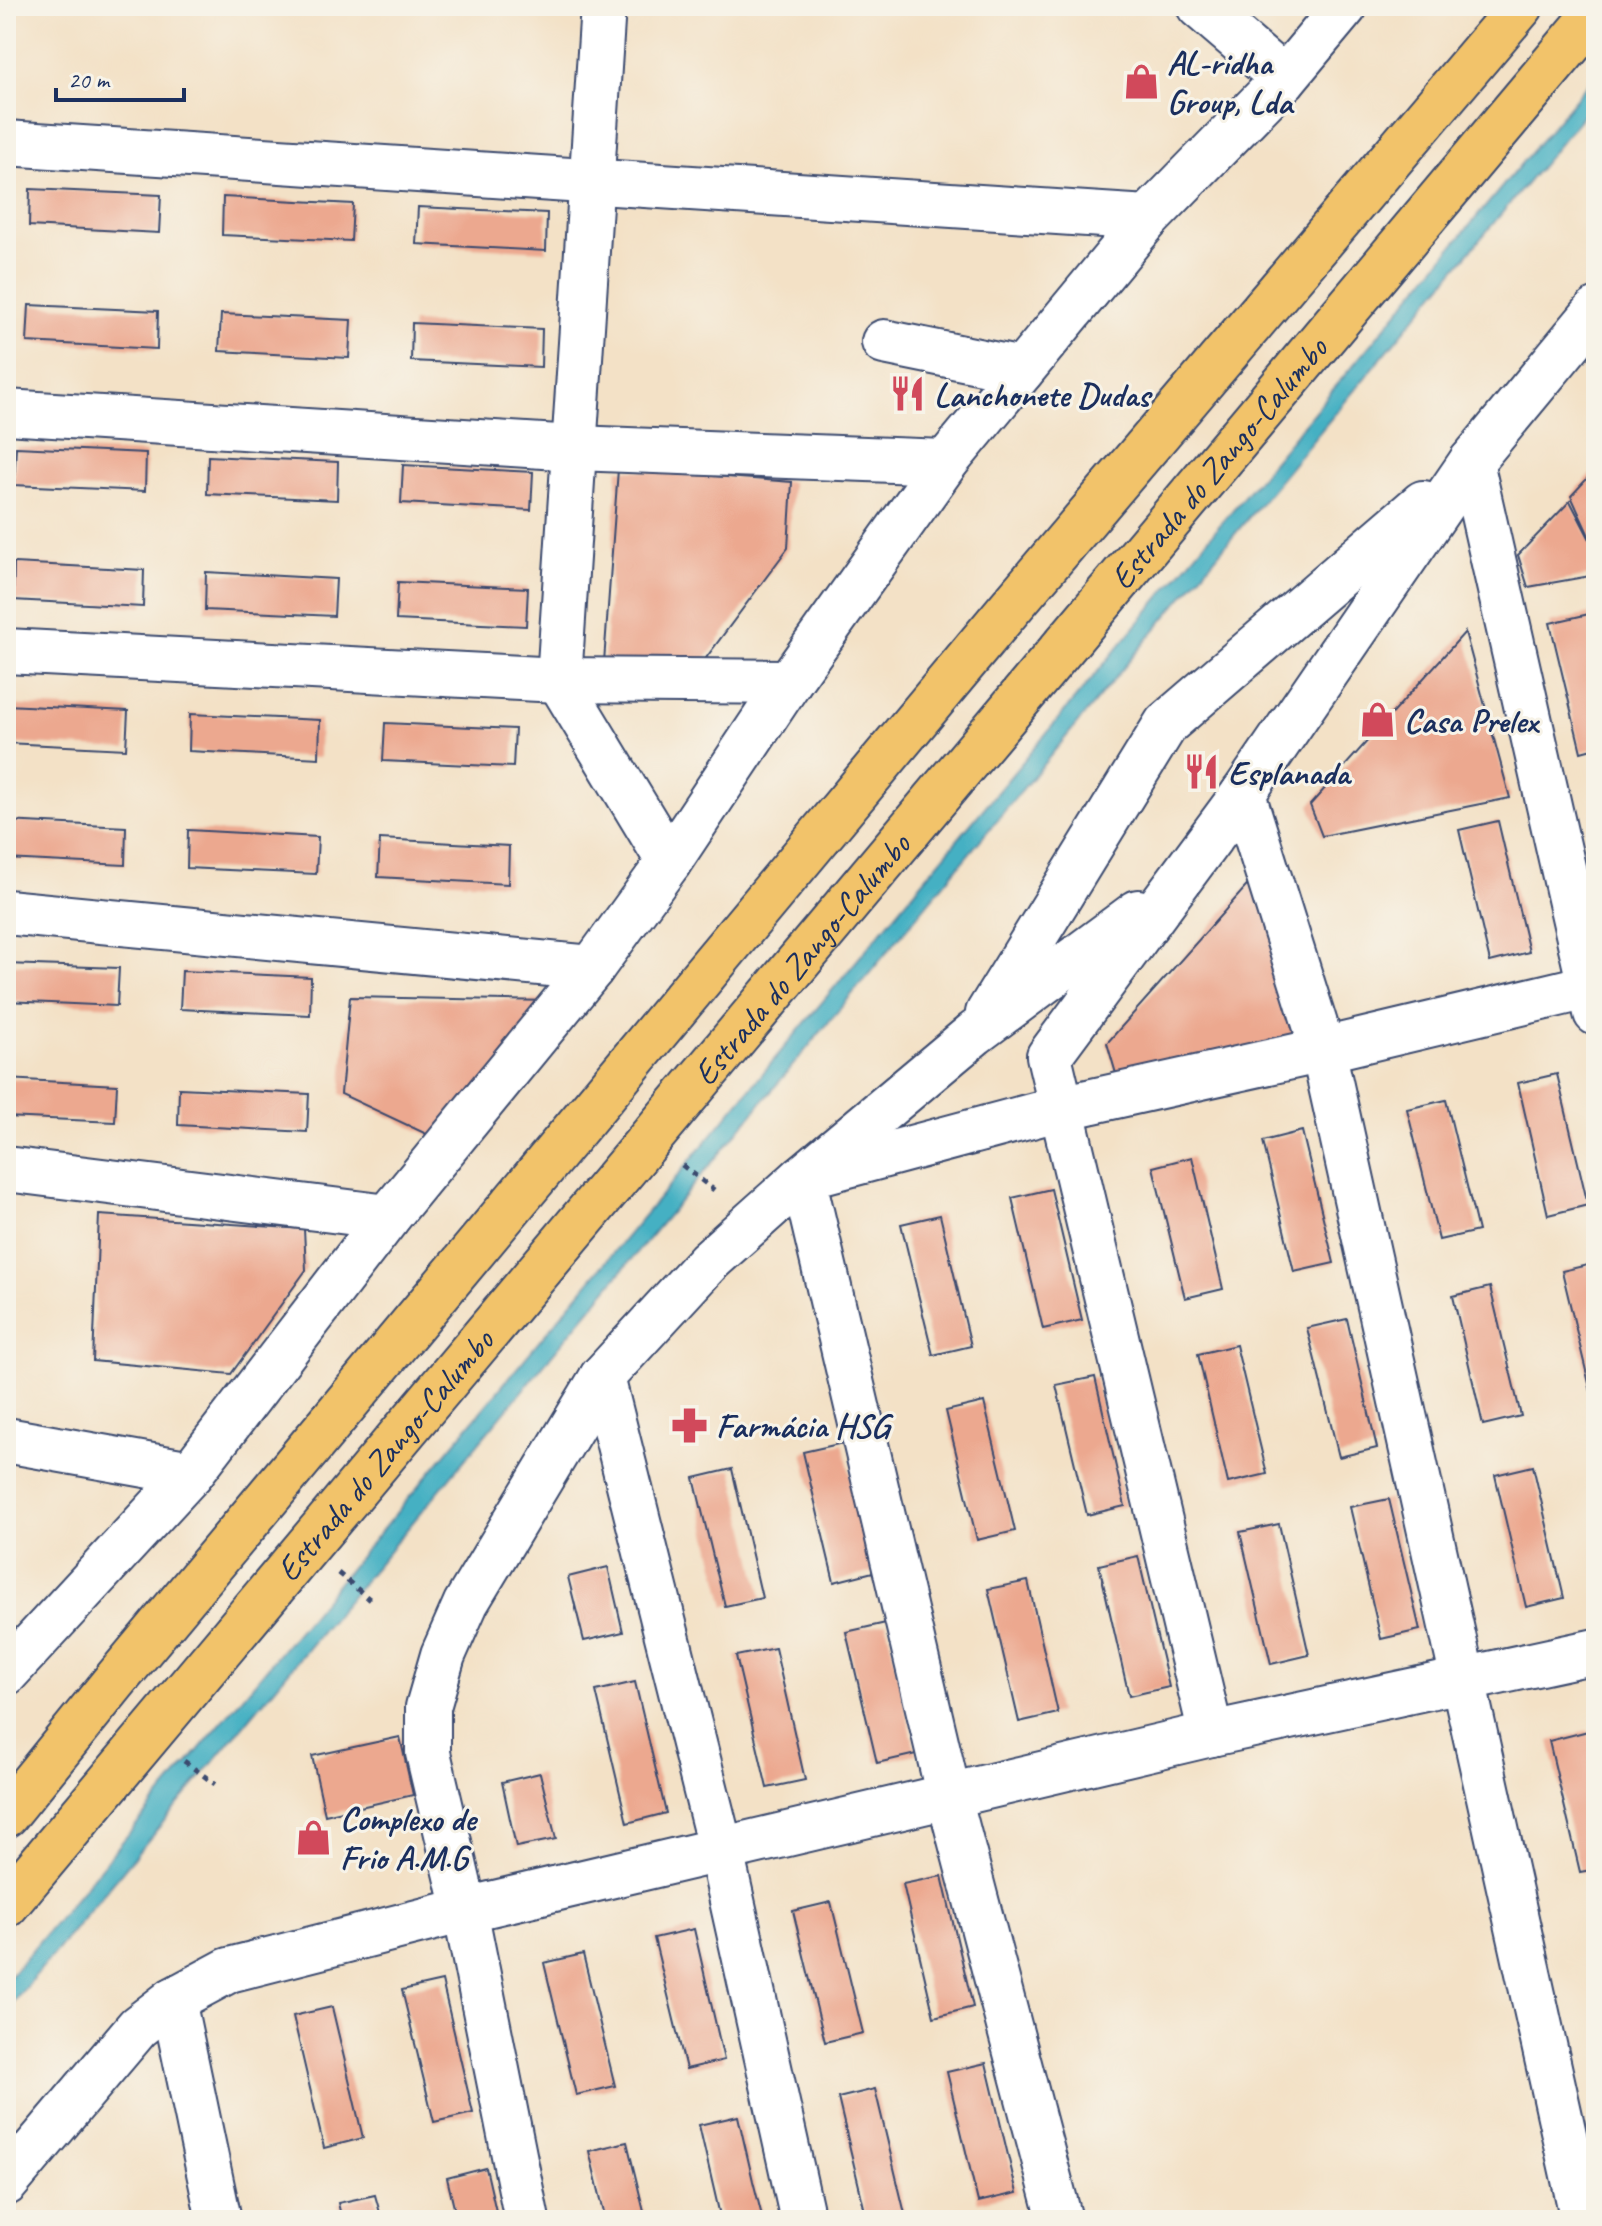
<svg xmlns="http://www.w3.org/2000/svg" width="1602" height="2226" font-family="Caveat,sans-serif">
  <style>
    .water { fill: #45b0c3; stroke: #307090; stroke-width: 2 }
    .building { fill: #eca88f }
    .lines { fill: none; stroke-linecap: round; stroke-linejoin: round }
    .minor-casing { stroke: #3b4a6e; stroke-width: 48 }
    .major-casing { stroke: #3b4a6e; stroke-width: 48 }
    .path { stroke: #3b4a6e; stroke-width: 5; stroke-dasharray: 6 6; stroke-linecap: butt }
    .minor { stroke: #fff; stroke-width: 44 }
    .major { stroke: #f2c36a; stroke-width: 44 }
    .labels { text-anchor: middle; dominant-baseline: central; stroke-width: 6; stroke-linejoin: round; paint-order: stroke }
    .poi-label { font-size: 34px; font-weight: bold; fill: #1b2f5e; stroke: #f7f3e8; text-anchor: start }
    .street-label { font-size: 34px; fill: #1b2f5e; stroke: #f7f3e8 }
  </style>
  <rect width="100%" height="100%" fill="#f7f3e8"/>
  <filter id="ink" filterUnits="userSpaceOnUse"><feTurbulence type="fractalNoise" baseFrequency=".0125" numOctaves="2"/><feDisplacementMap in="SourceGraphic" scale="16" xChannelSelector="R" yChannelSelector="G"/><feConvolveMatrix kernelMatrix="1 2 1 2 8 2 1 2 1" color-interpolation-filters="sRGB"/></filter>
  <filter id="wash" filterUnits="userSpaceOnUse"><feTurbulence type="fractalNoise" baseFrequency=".006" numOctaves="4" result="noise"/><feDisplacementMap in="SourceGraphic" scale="32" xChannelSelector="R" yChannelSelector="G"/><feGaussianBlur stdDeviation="1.8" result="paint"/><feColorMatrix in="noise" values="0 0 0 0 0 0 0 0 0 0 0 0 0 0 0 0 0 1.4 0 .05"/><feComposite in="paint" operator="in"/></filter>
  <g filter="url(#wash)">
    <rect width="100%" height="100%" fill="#f3e1c6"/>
    <!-- water -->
    <polygon class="water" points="1596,74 1596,100 6,2011 6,1981"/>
    <g id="blocks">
      <!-- building -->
      <g class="building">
        <polygon points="30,189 161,195 159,233 29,226"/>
        <polygon points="223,197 353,204 351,241 222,235"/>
        <polygon points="418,207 547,213 546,251 416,244"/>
        <polygon points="29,305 158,311 157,349 27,342"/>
        <polygon points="221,314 351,320 349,358 219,351"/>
        <polygon points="412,323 542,329 541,367 411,361"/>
        <polygon points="16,447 146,453 145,491 14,485"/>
        <polygon points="208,456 338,462 337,500 207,494"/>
        <polygon points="403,465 533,472 531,510 401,503"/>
        <polygon points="618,469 792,482 788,548 697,670 604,662"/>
        <polygon points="1596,469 1596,575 1528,587 1518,555 1570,501 1596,551 1571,496"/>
        <polygon points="14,563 144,570 143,607 13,600"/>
        <polygon points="206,572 336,579 334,616 205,610"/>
        <polygon points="398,582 528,588 526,626 396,620"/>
        <polygon points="1589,614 1596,645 1596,748 1581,752 1550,623"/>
        <polygon points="1465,632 1510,798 1322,836 1310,805"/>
        <polygon points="6,705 128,711 126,749 6,743"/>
        <polygon points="190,714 320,720 319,758 189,751"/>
        <polygon points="385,723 515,729 513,767 383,761"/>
        <polygon points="6,821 126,827 125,865 6,859"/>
        <polygon points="1498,821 1529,952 1490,962 1459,830"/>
        <polygon points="188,830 318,837 316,874 187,868"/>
        <polygon points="380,839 509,846 508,884 378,877"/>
        <polygon points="1260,871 1304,1038 1117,1077 1107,1043"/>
        <polygon points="6,964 119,968 117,1006 6,1001"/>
        <polygon points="182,971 311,977 310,1015 180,1009"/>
        <polygon points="350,997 551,1001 437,1139 341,1094"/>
        <polygon points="1557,1074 1588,1205 1548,1215 1518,1083"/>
        <polygon points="6,1079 117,1085 115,1122 6,1117"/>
        <polygon points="179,1088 309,1094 307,1132 178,1125"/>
        <polygon points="1446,1100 1478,1231 1439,1240 1407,1109"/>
        <polygon points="1302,1131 1334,1263 1294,1272 1263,1141"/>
        <polygon points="1192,1157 1223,1289 1185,1298 1153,1167"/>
        <polygon points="1051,1189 1082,1320 1043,1329 1012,1198"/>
        <polygon points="99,1215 304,1229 306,1270 231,1374 93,1361"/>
        <polygon points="940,1215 971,1346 933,1355 901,1224"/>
        <polygon points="1596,1263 1596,1399 1593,1400 1562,1271"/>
        <polygon points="1490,1287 1521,1416 1483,1425 1453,1296"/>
        <polygon points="1347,1319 1377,1448 1339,1457 1307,1328"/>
        <polygon points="1236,1345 1267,1474 1228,1483 1198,1354"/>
        <polygon points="1095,1377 1125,1506 1087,1515 1056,1385"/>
        <polygon points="984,1402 1015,1531 977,1540 946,1411"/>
        <polygon points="843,1443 873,1572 834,1582 803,1452"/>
        <polygon points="1533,1466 1564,1598 1526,1607 1495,1475"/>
        <polygon points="732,1469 762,1598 725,1606 694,1478"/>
        <polygon points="1389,1499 1420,1630 1381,1639 1350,1507"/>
        <polygon points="1279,1524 1309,1655 1271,1664 1240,1532"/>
        <polygon points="1138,1556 1169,1687 1129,1696 1099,1565"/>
        <polygon points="608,1567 623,1632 584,1641 568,1577"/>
        <polygon points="1028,1581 1058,1713 1019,1722 988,1589"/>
        <polygon points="886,1623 916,1754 877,1763 846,1632"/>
        <polygon points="775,1648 805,1780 767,1788 736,1656"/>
        <polygon points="635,1682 666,1813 627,1823 596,1691"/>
        <polygon points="1588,1731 1596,1767 1596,1869 1580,1872 1549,1741"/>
        <polygon points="400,1737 413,1795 325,1815 312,1756"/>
        <polygon points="540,1773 556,1839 516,1847 502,1782"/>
        <polygon points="942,1876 973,2007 934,2017 903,1884"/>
        <polygon points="831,1902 863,2033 825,2042 793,1911"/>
        <polygon points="694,1929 724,2060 686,2069 654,1938"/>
        <polygon points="583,1954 615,2086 576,2095 544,1963"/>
        <polygon points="442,1981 473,2113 434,2122 402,1990"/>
        <polygon points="332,2007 363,2138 324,2148 293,2016"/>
        <polygon points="986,2063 1017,2193 978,2202 947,2072"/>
        <polygon points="875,2089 906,2218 898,2220 867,2220 838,2098"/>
        <polygon points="738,2116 753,2181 763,2220 721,2220 699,2125"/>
        <polygon points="627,2142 646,2220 606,2220 589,2151"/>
        <polygon points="486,2168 498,2220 457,2220 447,2178"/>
        <polygon points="375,2195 382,2220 342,2220 338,2203"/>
      </g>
    </g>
  </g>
  <g filter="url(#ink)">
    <use href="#blocks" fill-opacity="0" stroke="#3b4a6e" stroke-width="2"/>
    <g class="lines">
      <defs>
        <g id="minor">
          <polyline points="603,6 559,680 669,862"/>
          <polyline points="1199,6 1284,79"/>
          <polyline points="6,143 1148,218"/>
          <polyline points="884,342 1022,370"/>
          <polyline points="6,412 575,448 946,462"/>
          <polyline points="1471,462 1596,1013"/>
          <polyline points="6,651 559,680 789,682"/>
          <polyline points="1243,794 1323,1050 1583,2220"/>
          <polyline points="6,912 592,968"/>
          <polyline points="988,1013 1166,724 1423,503"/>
          <polyline points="6,1169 388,1217"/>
          <polyline points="6,1440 191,1473"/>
          <polyline points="6,1673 191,1473 388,1217 592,968 669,862 789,682 946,462 1148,218 1284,79 1345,6"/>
          <polyline points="1211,1734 1049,1056 1243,794 1471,462 1596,311"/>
          <polyline points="173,2000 219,2220"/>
          <polyline points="6,2183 138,2027 173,2000 229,1970 465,1910 1211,1734 1596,1651"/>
          <polyline points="527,2220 465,1910 428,1753 428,1707 443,1655 466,1603 602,1377"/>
          <polyline points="803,2220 721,1851 602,1377 708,1262 803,1177 1061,1108 1323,1050 1596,985"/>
          <polyline points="1060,2220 949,1797 803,1177 975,1033 1138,912"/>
        </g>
        <g id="major">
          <polyline points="6,1815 118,1677 1009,609 1521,6"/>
          <path id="s1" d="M6,1905L1596,13"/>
        </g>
      </defs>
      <!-- minor casing -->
      <use href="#minor" class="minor-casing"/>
      <!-- major casing -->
      <use href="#major" class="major-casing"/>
      <!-- path -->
      <g class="path">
        <polyline points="682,1165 714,1190"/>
        <polyline points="338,1573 372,1601"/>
        <polyline points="184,1761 215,1784"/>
      </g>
      <!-- minor -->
      <use href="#minor" class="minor"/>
      <!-- major -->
      <use href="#major" class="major"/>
    </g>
  </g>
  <!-- icons -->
  <defs>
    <symbol id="shop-bare" viewBox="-9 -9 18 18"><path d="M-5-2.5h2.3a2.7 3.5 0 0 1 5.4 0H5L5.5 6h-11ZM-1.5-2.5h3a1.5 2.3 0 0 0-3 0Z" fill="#d1495b" stroke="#f7f3e8" stroke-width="2.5" paint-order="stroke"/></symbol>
    <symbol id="restaurant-bare" viewBox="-9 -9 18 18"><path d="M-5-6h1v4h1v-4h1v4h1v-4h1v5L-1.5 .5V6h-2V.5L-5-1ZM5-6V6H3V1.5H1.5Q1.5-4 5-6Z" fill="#d1495b" stroke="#f7f3e8" stroke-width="2.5" paint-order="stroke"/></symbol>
    <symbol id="pharmacy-bare" viewBox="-9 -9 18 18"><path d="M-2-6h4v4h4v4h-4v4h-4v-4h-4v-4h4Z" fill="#d1495b" stroke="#f7f3e8" stroke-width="2.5" paint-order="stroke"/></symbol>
  </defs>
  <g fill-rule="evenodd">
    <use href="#shop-bare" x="1116" y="56" width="51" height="51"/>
    <use href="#restaurant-bare" x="882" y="368" width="51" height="51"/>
    <use href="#shop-bare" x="1352" y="694" width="51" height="51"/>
    <use href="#restaurant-bare" x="1176" y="746" width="51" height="51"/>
    <use href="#pharmacy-bare" x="664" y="1400" width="51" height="51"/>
    <use href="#shop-bare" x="288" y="1812" width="51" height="51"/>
  </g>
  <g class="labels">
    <!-- poi labels -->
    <g class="poi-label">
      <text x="1167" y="62">AL-ridha<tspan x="1167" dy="39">Group, Lda</tspan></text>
      <text x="934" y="394">Lanchonete Dudas</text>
      <text x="1404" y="720">Casa Prelex</text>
      <text x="1228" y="772">Esplanada</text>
      <text x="716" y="1425">Farmácia HSG</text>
      <text x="340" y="1818">Complexo de<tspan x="340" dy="39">Frio A.M.G</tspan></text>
    </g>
    <!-- street labels -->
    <g class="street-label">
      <text stroke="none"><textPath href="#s1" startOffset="1884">Estrada do Zango-Calumbo</textPath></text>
      <text stroke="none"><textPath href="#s1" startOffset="1236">Estrada do Zango-Calumbo</textPath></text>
      <text stroke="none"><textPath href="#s1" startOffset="588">Estrada do Zango-Calumbo</textPath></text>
    </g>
  </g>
  <!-- margin -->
  <rect width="1602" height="2226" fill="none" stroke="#f7f3e8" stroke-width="32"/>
  <!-- scale -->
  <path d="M56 88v12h128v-12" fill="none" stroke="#1b2f5e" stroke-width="4"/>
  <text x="68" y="88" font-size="24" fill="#1b2f5e" stroke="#f7f3e8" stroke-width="6" paint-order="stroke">20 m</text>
</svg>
